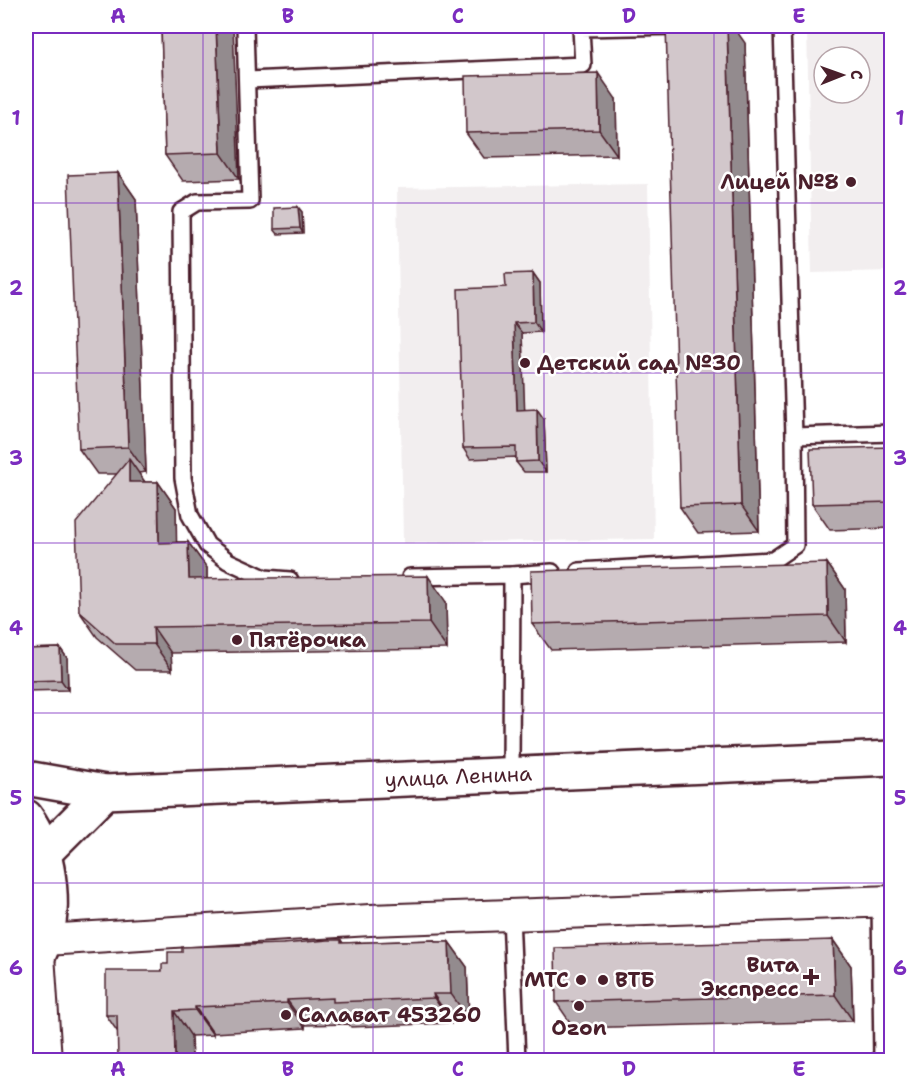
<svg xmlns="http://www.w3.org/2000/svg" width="917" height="1086" font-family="'Shantell Sans',sans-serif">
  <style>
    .built { fill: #f2eeef; fill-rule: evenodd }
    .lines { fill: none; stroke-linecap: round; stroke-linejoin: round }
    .lane-casing { stroke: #4a1f2b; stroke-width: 20 }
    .street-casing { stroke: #4a1f2b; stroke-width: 34 }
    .secondary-casing { stroke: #4a1f2b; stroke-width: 38 }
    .lane { stroke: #fff; stroke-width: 15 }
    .street { stroke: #fff; stroke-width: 30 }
    .secondary { stroke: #fff; stroke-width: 33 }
    .wall { fill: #b5abaf; stroke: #4a1f2b; stroke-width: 1.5 }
    .shaded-wall { fill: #938b8e; stroke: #4a1f2b; stroke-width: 1.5 }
    .building { fill: #d2c7cb; stroke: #4a1f2b; stroke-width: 1.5 }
    .grid { fill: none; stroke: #7b2cbf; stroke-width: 1.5; stroke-opacity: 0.55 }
    .poi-dot { fill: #4a1f2b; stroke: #fff; stroke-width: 2 }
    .labels { text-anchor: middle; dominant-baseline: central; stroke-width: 5; stroke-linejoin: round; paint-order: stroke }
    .poi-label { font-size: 21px; font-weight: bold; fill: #4a1f2b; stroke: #fff; text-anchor: start }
    .street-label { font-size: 21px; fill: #4a1f2b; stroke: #fff }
    .neatline { fill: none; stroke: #7b2cbf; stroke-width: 2 }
    .grid-label { font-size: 20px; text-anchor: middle; font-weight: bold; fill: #7b2cbf }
  </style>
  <rect width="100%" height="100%" fill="#fff"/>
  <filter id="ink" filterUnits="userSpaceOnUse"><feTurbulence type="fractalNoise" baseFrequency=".0167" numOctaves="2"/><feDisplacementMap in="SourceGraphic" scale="12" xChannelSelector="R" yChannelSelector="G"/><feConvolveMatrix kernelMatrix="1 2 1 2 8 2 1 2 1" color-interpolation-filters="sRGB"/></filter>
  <g filter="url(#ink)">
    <!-- built -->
    <g class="built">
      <path d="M807,26H891V271L812,273ZM824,57H860V93H824Z"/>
      <polygon points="648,184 654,539 403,543 397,188"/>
    </g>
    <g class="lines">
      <defs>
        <g id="lane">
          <polyline points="245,26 250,201 197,202 181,212 183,478 190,515 207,545 228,561 265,578 290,580"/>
          <polyline points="248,80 583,65 581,28 685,26"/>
          <polyline points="794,436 892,433"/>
          <polyline points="579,571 773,560 795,545 794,436 782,26"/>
          <polyline points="512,575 552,572"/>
          <polyline points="410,577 512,575 511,773"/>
          <polyline points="880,902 882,1060"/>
          <polyline points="511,915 517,1060"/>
        </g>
        <g id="street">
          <polyline points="45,940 370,920 892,901"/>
          <polyline points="39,955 46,1060"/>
        </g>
        <g id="secondary">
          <path id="s1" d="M26,778L105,792L892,758"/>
          <path d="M26,817C49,848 57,906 44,942C40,955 32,967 26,980"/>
          <polyline points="43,854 105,792"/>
        </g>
      </defs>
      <!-- lane casing -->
      <use href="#lane" class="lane-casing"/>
      <!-- street casing -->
      <use href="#street" class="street-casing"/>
      <!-- secondary casing -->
      <use href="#secondary" class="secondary-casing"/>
      <!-- lane -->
      <use href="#lane" class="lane"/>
      <!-- street -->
      <use href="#street" class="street"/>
      <!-- secondary -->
      <use href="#secondary" class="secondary"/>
    </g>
    <!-- wall -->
    <g class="wall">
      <polygon points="161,26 239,179 183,181 165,155"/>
      <polygon points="745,43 759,531 698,533 680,507"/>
      <polygon points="616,99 617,155 484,158 466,133"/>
      <polygon points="118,173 136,199 146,472 138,473 145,482 158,482 176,508 176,542 188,542 207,568 207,579 446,602 447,649 171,653 172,670 135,670 97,637 79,611 117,474 97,474 79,449"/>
      <polygon points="298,207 302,212 303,233 278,234 274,229"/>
      <polygon points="533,273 540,283 541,332 522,333 524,409 544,419 546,472 524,472 516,462 516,457 470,459 463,448 506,287"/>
      <polygon points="891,447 891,528 830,530 812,504"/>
      <polygon points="827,563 845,589 846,642 551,650 532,624"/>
      <polygon points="60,648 67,658 68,690 26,691 26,649"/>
      <polygon points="341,940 343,943 435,940 437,942 449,942 467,967 469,1019 451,1020 451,1023 351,1027 349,1024 305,1025 305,1028 213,1033 213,1035 191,1036 117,1031 106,1015 162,971 168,964 182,952"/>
      <polygon points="833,940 851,966 853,1021 574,1028 556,1002"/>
    </g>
    <!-- shaded-wall -->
    <g class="shaded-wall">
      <polygon points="216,26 233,26 239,179 221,153"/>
      <polygon points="727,26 733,26 745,43 759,531 741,505"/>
      <polygon points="598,73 616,99 617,155 599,130"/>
      <polygon points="118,173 136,199 146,472 128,447"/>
      <polygon points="298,207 302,212 303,233 300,228"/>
      <polygon points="533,273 540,283 541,332 534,322"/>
      <polygon points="514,323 522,333 525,420 517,410"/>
      <polygon points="537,409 544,419 546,472 538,461"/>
      <polygon points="129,459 147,485 129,482"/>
      <polygon points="158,482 176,508 177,568 159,543"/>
      <polygon points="188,542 207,568 207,605 189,579"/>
      <polygon points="827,563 845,589 846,642 828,616"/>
      <polygon points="428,576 446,602 447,649 429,623"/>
      <polygon points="153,627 171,653 172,670 154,644"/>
      <polygon points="60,648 67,658 68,690 61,680"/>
      <polygon points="435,940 450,961 449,942 467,967 469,1019 451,994"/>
      <polygon points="833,940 851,966 853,1021 835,995"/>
      <polygon points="433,994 451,1020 451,1023 434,998"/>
      <polygon points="287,1000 305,1025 305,1028 287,1003"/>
      <polygon points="195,1007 213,1033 213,1035 195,1010"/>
      <polygon points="174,1011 191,1036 192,1060 175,1060"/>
    </g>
    <!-- building -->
    <g class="building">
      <polygon points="161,26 216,26 221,153 165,155"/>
      <polygon points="666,26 727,26 741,505 680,507"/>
      <polygon points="598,73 599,130 466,133 465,76"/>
      <polygon points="118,173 128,447 79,449 68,175"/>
      <polygon points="298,207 300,228 274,229 274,208"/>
      <polygon points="533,273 534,322 514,323 517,410 537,409 538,461 516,462 516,447 463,448 458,289 506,287 505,274"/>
      <polygon points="891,447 891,502 812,504 810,449"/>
      <polygon points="129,459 129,482 158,482 159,543 188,542 189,579 428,576 429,623 153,627 154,644 116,644 79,611 76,523"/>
      <polygon points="827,563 828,616 532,624 531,571"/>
      <polygon points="60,648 61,680 26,681 26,649"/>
      <polygon points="328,940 341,940 341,943 435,940 435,942 449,942 451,994 433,994 434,998 333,1002 333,998 287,1000 287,1003 195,1007 195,1010 174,1011 175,1060 118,1060 117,1015 106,1015 106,971 162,971 162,964 168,964 168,952 182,952 182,947 283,944"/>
      <polygon points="833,940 835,995 556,1002 555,948"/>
    </g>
  </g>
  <!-- grid -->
  <path class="grid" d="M203,26V1060M373,26V1060M544,26V1060M714,26V1060M26,203H892M26,373H892M26,543H892M26,713H892M26,883H892"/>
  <!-- markers -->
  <g class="poi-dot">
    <circle cx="851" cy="182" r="6"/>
    <circle cx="525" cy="363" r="6"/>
    <circle cx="237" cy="640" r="6"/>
    <path d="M808 968h6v6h6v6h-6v6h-6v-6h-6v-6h6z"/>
    <circle cx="581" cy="980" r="6"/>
    <circle cx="603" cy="980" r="6"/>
    <circle cx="579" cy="1006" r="6"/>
    <circle cx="286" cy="1015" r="6"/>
  </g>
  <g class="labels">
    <!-- poi labels -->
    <g class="poi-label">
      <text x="839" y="182" text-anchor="end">Лицей №8</text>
      <text x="537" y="363">Детский сад №30</text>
      <text x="249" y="640">Пятёрочка</text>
      <text x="799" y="965" text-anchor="end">Вита<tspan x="799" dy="24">Экспресс</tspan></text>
      <text x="569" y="980" text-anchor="end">МТС</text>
      <text x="615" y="980">ВТБ</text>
      <text x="298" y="1015">Салават 453260</text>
      <text x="579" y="1028" text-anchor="middle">Ozon</text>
    </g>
    <!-- street labels -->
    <g class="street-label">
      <text stroke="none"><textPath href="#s1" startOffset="434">улица Ленина</textPath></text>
    </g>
  </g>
  <!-- margin -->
  <rect width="917" height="1086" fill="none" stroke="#fff" stroke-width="66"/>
  <!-- north arrow -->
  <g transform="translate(842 75) rotate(89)"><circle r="28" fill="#ffffff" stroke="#b7a5aa" stroke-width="1.5"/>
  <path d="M0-4.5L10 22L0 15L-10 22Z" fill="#4a1f2b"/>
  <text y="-9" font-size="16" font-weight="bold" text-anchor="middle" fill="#4a1f2b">С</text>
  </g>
  <rect x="33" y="33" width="851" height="1020" class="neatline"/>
  <g class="grid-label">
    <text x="118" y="23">A</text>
    <text x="288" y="23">B</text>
    <text x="458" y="23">C</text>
    <text x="629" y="23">D</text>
    <text x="799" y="23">E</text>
    <text x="16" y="125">1</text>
    <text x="900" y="125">1</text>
    <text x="16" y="295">2</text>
    <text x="900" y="295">2</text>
    <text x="16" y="465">3</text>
    <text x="900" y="465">3</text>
    <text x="16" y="635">4</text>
    <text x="900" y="635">4</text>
    <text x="16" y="805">5</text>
    <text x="900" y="805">5</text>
    <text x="16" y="975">6</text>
    <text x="900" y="975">6</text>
    <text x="118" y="1076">A</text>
    <text x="288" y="1076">B</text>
    <text x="458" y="1076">C</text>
    <text x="629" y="1076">D</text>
    <text x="799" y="1076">E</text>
  </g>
</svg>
